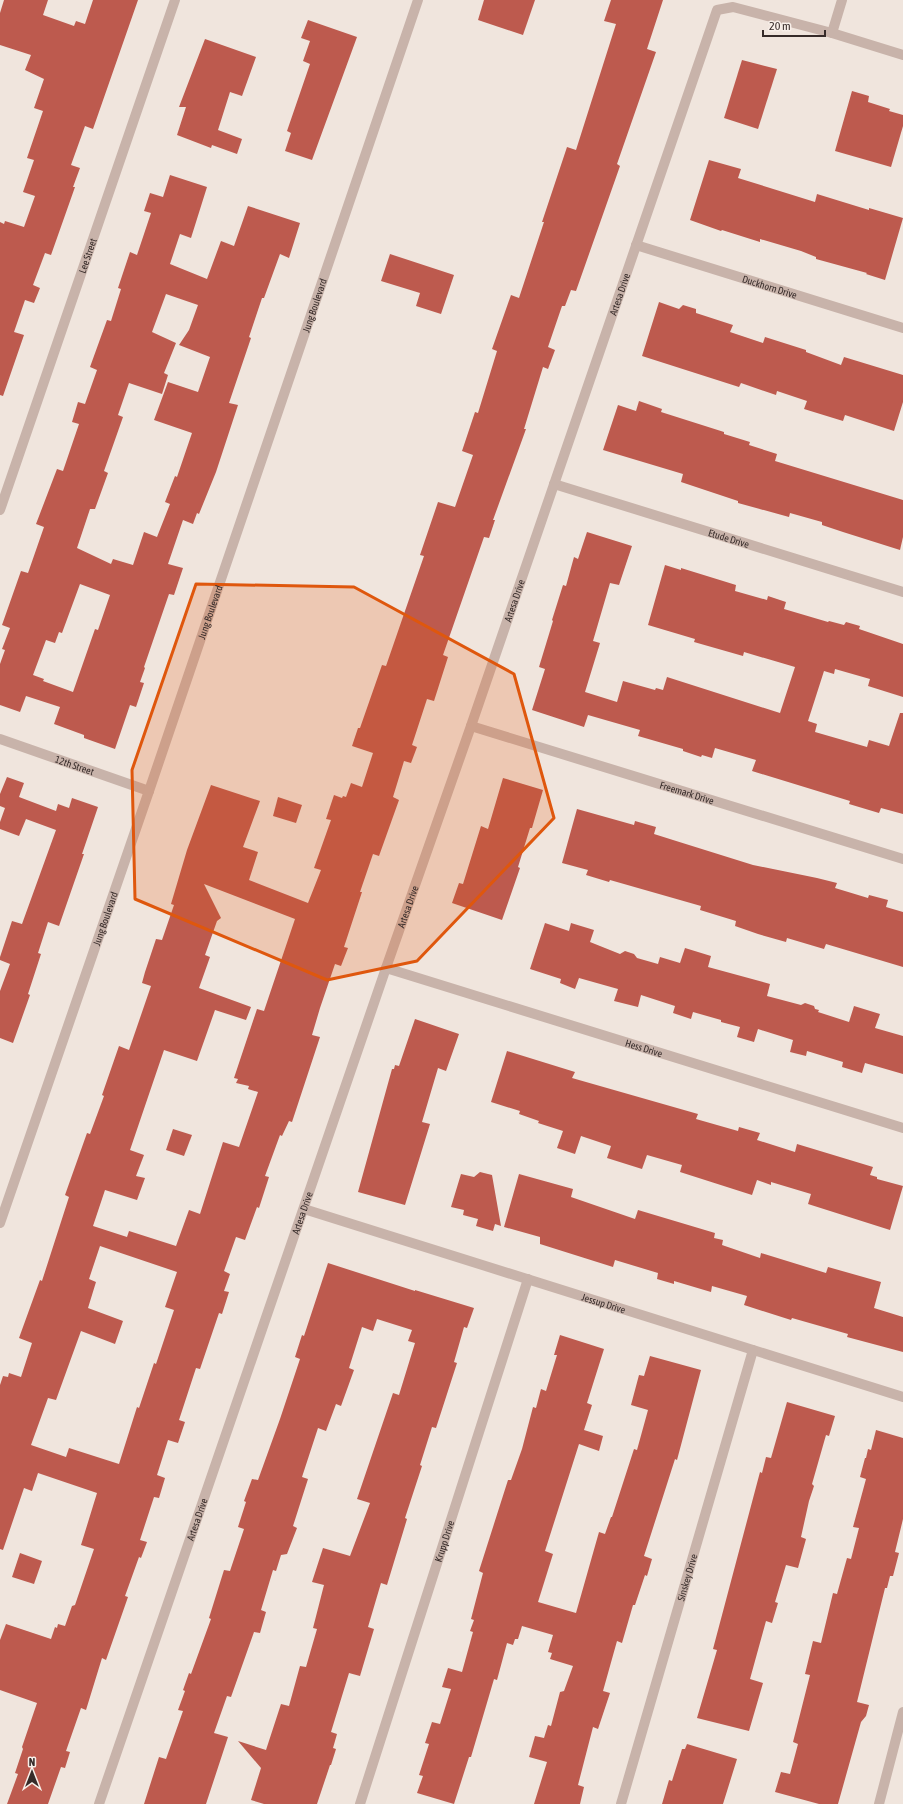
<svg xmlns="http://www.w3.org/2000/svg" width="903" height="1804" font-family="'Asap Condensed',sans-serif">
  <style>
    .building { fill: #bd5a4e; fill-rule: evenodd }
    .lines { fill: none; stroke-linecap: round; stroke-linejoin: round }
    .street { stroke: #c8b3aa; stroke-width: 10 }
    .marked { fill: #df570d; fill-opacity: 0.2; stroke: #df570d; stroke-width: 3; stroke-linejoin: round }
    .labels { text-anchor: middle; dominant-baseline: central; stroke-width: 4; stroke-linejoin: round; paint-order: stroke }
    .street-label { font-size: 10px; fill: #362b29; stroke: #f8efe9 }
  </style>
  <rect width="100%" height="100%" fill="#f0e5dd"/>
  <!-- building -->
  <g class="building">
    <polygon points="4,0 48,0 43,15 74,26 76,21 85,24 93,0 138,0 93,129 85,126 71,165 80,168 73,187 75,187 51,255 45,253 33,285 40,288 34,303 25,300 14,332 24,335 3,396 0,395 0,222 4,224 5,221 24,227 35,196 23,192 34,160 27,158 43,111 34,108 44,79 25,70 31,55 0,45 0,13"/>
    <polygon points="484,0 535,0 523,35 478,20"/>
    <path d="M611,0H663L647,49L656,52L617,164L620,166L576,291L571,290L565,306H562L548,347L555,350L548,369L543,367L524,429H526L493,520H495L489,538L484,537L443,655L448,657L434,701L427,699L412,745L417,747L411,763L404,761L393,797L399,800L379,856L373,854L360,892H362L344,947L348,948L341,966L335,964L320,1008L312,1035L320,1037L292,1122L289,1121L282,1136L280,1135L265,1176L269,1177L259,1208L257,1207L245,1240L236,1237L224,1271L230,1274L224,1291L229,1292L222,1314L219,1313L200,1369L196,1368L179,1420L185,1422L178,1443L168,1440L157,1475L165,1478L159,1498L154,1497L140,1540L147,1542L141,1558L139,1557L125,1596L128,1597L106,1660L102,1658L86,1710L81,1708L66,1751L70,1752L65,1768L61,1767L48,1804H7L18,1774L15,1773L23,1749L22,1747L37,1703L0,1690V1640L6,1624L51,1639L55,1627L57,1628L58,1624L65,1626L72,1606L75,1605L94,1549L81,1545L97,1493L38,1473L32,1491L24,1488L3,1550L0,1549V1385L3,1376L8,1377L9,1373L21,1377L32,1343L19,1338L40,1280L42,1281L69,1197L65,1195L87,1133L90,1134L104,1096L102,1095L119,1046L129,1050L151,986L142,983L145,972L156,939L162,940L174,905L171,904L187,850L211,785L260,801L243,847L258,852L249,880L308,903L321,870L314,868L331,820L326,819L334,795L342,798L343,796L346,797L351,783L362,787L373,753L352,746L358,728H360L382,665L386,666L424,556L420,555L438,502L455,507L473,455L462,451L475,412L478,413L497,351L492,349L511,295L519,298L544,222H542L567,147L576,150L616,24L604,21ZM204,884L295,919L264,1011L257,1009L234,1078L238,1079L236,1083L249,1086L248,1089L258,1092L239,1147L223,1142L200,1214L189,1210L176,1246L129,1231L127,1237L93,1226L105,1190L137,1200L145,1178L136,1176L144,1155L130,1150L164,1050L197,1061L215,1010L246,1020L251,1007L199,988L210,957L205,955L217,921L221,918ZM100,1246L177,1272L165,1307L174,1310L156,1364L154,1363L139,1408L137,1407L119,1464L69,1448L66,1457L31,1445L48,1398L56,1400L81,1331L115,1344L123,1321L88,1308L96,1282L89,1279Z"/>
    <polygon points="308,20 357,37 312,160 285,151 291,133 287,131 310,64 303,61 310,41 301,38"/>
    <polygon points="205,39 256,57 242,96 230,92 218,130 242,139 237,154 212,145 211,148 177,135 186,107 179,107"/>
    <polygon points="742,60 777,69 758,129 724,118"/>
    <polygon points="852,91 869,96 868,102 890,109 889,111 903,115 903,126 891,167 835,151"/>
    <polygon points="709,160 741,169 738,178 815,202 817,194 869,210 869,208 903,218 885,280 866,274 867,273 816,259 816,257 801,251 760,239 760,242 722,230 721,231 690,220"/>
    <path d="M170,175L207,187L191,238L180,234L170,264L207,279L221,241L234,246L248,206L300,223L289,258L280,254L264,298H262L249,337L251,338L229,403L238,405L216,472L199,514L197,513L193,524L183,520L168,564L183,568L174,595L169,594L144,667L145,668L140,682L144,683L136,707L130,705L115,749L84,738V735L54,724L60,707L26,696L20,712L0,705V664L5,650L2,649L10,628L2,625L21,571L28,573L44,527L36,524L57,469L63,471L79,424L72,422L78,402L85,404L97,370L90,367L107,320L111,321L121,289L118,288L130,252L137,255L151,213L144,211L150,193L163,197ZM166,294L198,305L189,330L179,345L210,357L198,392L168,382L154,420L192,433L177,477L175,476L165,502L170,504L157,537L144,532L133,565L113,559L111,564L77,548L90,509H95L108,473L104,471L123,417L118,415L129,383L162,394L168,375L164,373L176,343L152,332ZM80,584L110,595L98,630L95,629L73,692L43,681L44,679L33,675L46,640L55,643L59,632L62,633Z"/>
    <polygon points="390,254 454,275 441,314 416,306 420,293 381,281"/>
    <polygon points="659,302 679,309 683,305 696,309 696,313 733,325 730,332 763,343 765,337 806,350 806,352 841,365 844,357 903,375 903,402 894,431 845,415 843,421 804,409 807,401 777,391 776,395 741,383 739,387 642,356"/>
    <polygon points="639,401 662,409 661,412 724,432 724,434 750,442 749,445 777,454 775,461 903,500 903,537 900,550 843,532 822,525 822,522 790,513 789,517 738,503 738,501 681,482 683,474 603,450 618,405 636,411"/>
    <polygon points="587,532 632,546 619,585 610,583 593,641 600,643 585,692 617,702 623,681 655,690 656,688 663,690 667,677 780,713 795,667 744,652 743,656 694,642 695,639 648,625 665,565 681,570 681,568 736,585 735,591 767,600 768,596 786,602 784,609 828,622 829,621 844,625 846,622 860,626 859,629 903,644 903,697 868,686 870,679 835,669 834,674 824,671 808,721 817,724 815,732 867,747 869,740 889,746 900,713 903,713 903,814 881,808 879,813 849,804 850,801 752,771 756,760 715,748 712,758 702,755 701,757 683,751 683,749 638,736 640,730 588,715 584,727 532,710 545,669 539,667 553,621 552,620 563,585 566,586 574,557 578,559"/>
    <polygon points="7,777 24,783 19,797 56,811 58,804 69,808 72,798 98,807 82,854 84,854 59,926 48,922 38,953 41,954 28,994 30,995 13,1043 0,1038 0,991 10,964 0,960 0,957 12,921 22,924 56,830 26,819 19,836 0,829 0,822 5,808 0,806 0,794"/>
    <polygon points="503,778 543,790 532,828 530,828 518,867 520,868 502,920 452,903 459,883 463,884 481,826 488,829"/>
    <polygon points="278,797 302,805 296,823 273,816"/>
    <polygon points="577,809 634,825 635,821 656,827 654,834 673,840 753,865 817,878 837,883 835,888 868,898 869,895 888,900 886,907 903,912 903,967 826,944 824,949 787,938 786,942 758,934 735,926 736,921 700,910 701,906 610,880 609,882 586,875 588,870 562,863"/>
    <polygon points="545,923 569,931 571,923 594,930 590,942 620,954 625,951 634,954 637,958 658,964 660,957 680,963 685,948 711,956 708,967 770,984 767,996 801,1005 805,1003 814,1006 815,1009 819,1010 818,1012 849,1022 854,1006 880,1014 875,1028 903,1036 903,1074 865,1063 862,1073 842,1067 843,1062 807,1051 806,1056 790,1052 793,1040 758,1029 754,1042 737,1037 740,1027 721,1022 721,1020 693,1012 691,1019 673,1013 675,1006 641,995 638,1007 614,1001 618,989 579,978 575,989 560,983 561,979 530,969"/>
    <polygon points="415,1019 459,1034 446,1071 438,1068 422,1122 430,1124 405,1205 358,1192 392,1069 394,1069 395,1065 399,1066"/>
    <polygon points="507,1051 575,1072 572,1078 698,1114 696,1119 738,1131 739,1127 760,1133 757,1140 795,1152 797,1144 873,1167 870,1175 877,1177 877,1179 903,1186 890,1230 808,1204 811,1194 771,1182 771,1185 757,1180 752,1195 680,1172 682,1165 647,1155 642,1169 607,1158 611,1146 581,1136 575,1154 557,1148 563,1131 538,1123 539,1121 519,1114 520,1111 491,1102"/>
    <polygon points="173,1129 192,1135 184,1156 166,1150"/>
    <polygon points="480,1172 492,1175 501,1226 495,1224 493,1231 476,1226 478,1219 463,1215 464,1210 451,1207 461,1174 474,1177"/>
    <polygon points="519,1174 573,1189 571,1197 635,1219 638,1210 715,1233 714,1238 723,1240 722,1245 760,1258 761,1253 826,1273 828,1267 881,1282 874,1308 903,1317 903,1352 847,1337 848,1334 792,1318 791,1320 744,1305 747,1296 712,1286 711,1292 674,1281 674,1284 657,1279 658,1273 615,1260 613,1267 540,1244 540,1237 504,1227"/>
    <polygon points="328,1263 415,1291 415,1290 474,1308 467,1328 464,1327 454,1362 457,1363 436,1428 432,1427 420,1465 422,1466 405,1518 407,1519 387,1585 381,1583 368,1627 374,1629 360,1676 349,1673 331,1732 337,1734 333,1748 336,1749 331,1765 330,1765 317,1804 264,1804 251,1800 261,1768 238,1741 266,1750 281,1704 289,1706 300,1666 306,1667 317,1629 313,1628 324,1585 312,1582 323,1548 350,1556 370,1503 357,1499 393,1393 399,1395 415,1343 408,1341 412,1330 377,1319 373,1331 362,1327 349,1368 354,1370 341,1406 336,1404 326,1431 318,1428 302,1477 308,1479 293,1526 297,1528 287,1554 281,1555 276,1571 273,1570 261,1610 266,1612 260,1633 254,1632 231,1697 227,1696 214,1733 228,1737 206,1804 144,1804 159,1757 166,1759 183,1711 178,1710 185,1691 183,1690 189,1673 191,1674 211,1619 209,1618 224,1570 230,1571 244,1529 238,1527 246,1502 244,1501 252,1479 258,1480 280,1419 300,1359 295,1357 302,1335 304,1336"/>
    <polygon points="560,1335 604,1349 587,1403 592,1405 584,1430 603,1436 599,1451 579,1444 545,1551 553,1554 538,1602 576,1613 599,1532 605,1534 611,1517 612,1517 634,1449 637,1450 648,1410 631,1405 639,1375 644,1376 650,1356 701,1370 677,1460 675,1459 644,1556 652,1559 647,1576 645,1575 635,1605 633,1605 622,1643 617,1641 603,1691 610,1693 598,1729 593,1727 578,1785 584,1787 580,1804 534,1804 547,1762 529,1757 535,1736 544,1738 548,1725 551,1726 560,1692 564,1691 573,1666 550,1659 552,1653 548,1652 553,1635 522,1626 518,1639 515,1639 513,1645 507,1643 497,1680 494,1679 471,1757 469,1757 454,1804 417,1793 423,1776 419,1775 429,1744 425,1743 432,1722 440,1724 451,1689 442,1687 448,1668 462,1672 473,1632 470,1631 474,1620 471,1619 483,1573 479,1571 508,1480 511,1480 522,1449 533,1407 536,1408 541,1389 546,1391 557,1355 554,1355"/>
    <polygon points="787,1402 835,1416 829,1436 826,1435 812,1484 814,1486 809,1501 801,1537 806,1539 798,1568 786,1565 775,1602 778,1603 772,1623 766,1621 750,1679 763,1683 749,1731 697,1718 717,1650 713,1649 760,1472 762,1473 766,1457 771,1458"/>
    <polygon points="876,1430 903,1438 903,1519 895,1552 899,1553 893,1576 890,1576 887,1588 885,1588 857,1702 869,1705 866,1716 861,1722 838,1804 819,1804 775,1792 781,1772 790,1774 798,1744 793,1742 810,1675 805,1674 813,1641 821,1643 833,1593 837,1594 847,1558 851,1559 859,1528 853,1527 866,1479 860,1477 865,1458 866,1458 868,1449 871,1450"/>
    <polygon points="20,1553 42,1561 34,1584 12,1577"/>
    <polygon points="687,1744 737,1759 723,1804 662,1804 669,1780 672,1781 682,1749 685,1749"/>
  </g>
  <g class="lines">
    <!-- street -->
    <g class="street">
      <polyline points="832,33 842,0"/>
      <path id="s1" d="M636,245L903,328"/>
      <path id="s2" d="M554,484L903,592"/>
      <path id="s3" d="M0,510L175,0"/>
      <path id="s4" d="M471,726L903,859"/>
      <path id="s5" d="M0,739L149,791"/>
      <path id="s6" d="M386,968L903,1128"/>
      <path id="s7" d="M304,1209L903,1397"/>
      <path id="s8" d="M0,1223L149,791L418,0"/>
      <path id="s9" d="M99,1804L386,968L471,726L717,10L733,7L832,33L903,55"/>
      <path id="s10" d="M360,1804L528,1279"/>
      <path id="s11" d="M621,1804L753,1350"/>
      <polyline points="879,1804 903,1712"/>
    </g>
  </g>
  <!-- marked area -->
  <path class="marked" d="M196,584L354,587L514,674L554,818L417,961L327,980L135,899L132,770Z"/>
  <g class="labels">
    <!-- street labels -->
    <g class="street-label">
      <text stroke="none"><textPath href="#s3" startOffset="269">Lee Street</textPath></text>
      <text stroke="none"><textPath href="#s1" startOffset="140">Duckhorn Drive</textPath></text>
      <text stroke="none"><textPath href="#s9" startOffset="1597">Artesa Drive</textPath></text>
      <text stroke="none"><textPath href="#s8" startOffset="970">Jung Boulevard</textPath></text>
      <text stroke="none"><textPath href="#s2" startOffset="183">Etude Drive</textPath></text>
      <text stroke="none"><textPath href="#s9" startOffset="1273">Artesa Drive</textPath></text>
      <text stroke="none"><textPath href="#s8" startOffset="646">Jung Boulevard</textPath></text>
      <text stroke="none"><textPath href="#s5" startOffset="79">12th Street</textPath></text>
      <text stroke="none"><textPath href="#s4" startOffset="226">Freemark Drive</textPath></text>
      <text stroke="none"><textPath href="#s9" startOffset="949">Artesa Drive</textPath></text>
      <text stroke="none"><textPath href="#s8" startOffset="322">Jung Boulevard</textPath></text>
      <text stroke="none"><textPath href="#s6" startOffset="270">Hess Drive</textPath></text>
      <text stroke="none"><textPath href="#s9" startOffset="625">Artesa Drive</textPath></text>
      <text stroke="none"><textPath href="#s7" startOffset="314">Jessup Drive</textPath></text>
      <text stroke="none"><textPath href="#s9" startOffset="301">Artesa Drive</textPath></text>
      <text stroke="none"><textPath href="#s10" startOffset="276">Krupp Drive</textPath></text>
      <text stroke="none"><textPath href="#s11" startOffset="236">Sinskey Drive</textPath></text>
    </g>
  </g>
  <!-- north arrow -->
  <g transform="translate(32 1772)" stroke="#f8efe9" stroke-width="3" paint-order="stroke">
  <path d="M0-3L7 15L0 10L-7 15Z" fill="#362b29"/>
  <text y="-6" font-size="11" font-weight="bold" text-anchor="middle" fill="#362b29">N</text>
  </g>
  <!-- scale -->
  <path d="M763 30v6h62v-6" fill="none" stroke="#362b29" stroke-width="2"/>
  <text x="769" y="30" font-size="12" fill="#362b29" stroke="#f8efe9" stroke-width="3" paint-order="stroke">20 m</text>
</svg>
